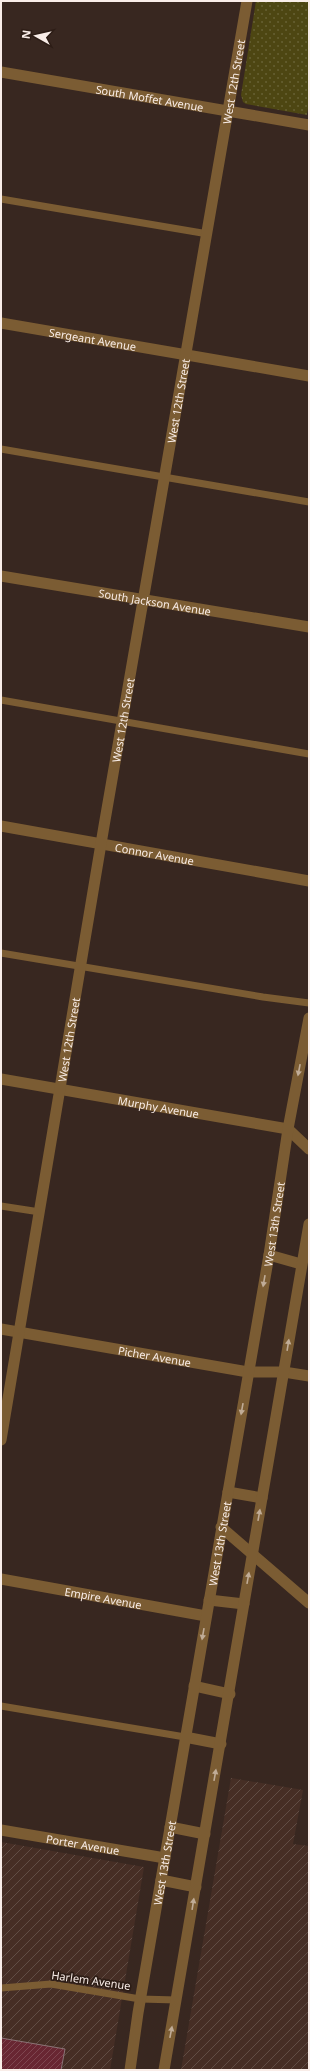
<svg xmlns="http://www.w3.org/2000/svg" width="310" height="2071" font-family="'Noto Sans',sans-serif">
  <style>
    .industrial { fill: url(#industrial-furrows) }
    .green { fill: url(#green-dots) }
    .building { fill: url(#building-hatch); stroke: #8b7476 }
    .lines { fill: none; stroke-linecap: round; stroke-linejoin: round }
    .service { stroke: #7b5c33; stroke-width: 7 }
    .minor { stroke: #7b5c33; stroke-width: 11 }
    .tertiary { stroke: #7b5c33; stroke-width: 11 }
    .oneway { fill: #c0ac97 }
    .labels { text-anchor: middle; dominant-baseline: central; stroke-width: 3.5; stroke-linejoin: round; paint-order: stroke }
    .street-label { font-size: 11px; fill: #f9ede8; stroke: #2d1d16 }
  </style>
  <defs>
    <pattern id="industrial-furrows" width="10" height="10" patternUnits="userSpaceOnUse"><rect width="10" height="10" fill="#462e25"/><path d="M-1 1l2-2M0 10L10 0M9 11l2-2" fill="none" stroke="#614d45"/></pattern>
    <pattern id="green-dots" width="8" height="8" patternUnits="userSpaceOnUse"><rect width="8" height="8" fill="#4d4612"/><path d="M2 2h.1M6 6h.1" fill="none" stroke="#676134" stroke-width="1.8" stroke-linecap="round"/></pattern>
    <pattern id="building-hatch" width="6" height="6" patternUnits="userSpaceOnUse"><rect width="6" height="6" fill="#682632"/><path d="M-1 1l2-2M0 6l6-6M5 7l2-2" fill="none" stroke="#7e4650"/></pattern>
  </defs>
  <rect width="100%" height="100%" fill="#382720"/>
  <!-- industrial -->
  <g class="industrial">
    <polygon points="231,1778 303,1790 293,1844 309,1846 309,2070 181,2070"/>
    <polygon points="1,1842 144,1867 110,2070 1,2070"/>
  </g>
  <!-- green -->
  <polygon class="green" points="256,1 309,1 309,100 307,115 246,104 243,102 241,95"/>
  <!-- building -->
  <polygon class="building" points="1,2038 65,2049 61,2070 1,2070"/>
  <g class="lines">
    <!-- service -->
    <g class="service">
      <polyline points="1,199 208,234"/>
      <polyline points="1,449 309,502"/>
      <polyline points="1,700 309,754"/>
      <polyline points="1,953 263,997 309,1003"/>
      <polyline points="1,1206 40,1212"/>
      <polyline points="1,1706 185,1737"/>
      <polyline points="1,1988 51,1984 140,1999 177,2000"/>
    </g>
    <!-- minor -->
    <g class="minor">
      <path id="s1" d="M1,72L309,125"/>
      <path id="s2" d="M1,323L309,376"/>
      <path id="s3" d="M1,576L309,627"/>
      <path id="s4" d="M1,826L309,881"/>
      <path id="s5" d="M1,1079L288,1129L309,1149"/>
      <path id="s6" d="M1,1329L248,1372H284L309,1376"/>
      <path id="s7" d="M1,1440L104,826L247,1"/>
      <polyline points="221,1527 309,1603"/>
      <path id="s8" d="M1,1579L206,1616"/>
      <path id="s9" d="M1,1830L165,1858"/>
    </g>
    <!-- tertiary -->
    <g class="tertiary">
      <polyline points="269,1255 301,1264"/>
      <polyline points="228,1492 262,1498"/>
      <polyline points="209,1600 244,1604"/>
      <polyline points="194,1686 230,1694"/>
      <polyline points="185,1737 221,1744"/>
      <polyline points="170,1827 205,1834"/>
      <polyline points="161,1880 196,1887"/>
      <path id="s10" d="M130,2070L138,2013L269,1255L288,1129L309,1018"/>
      <polyline points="164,2070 309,1224"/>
    </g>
  </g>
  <!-- one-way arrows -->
  <defs><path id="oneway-solid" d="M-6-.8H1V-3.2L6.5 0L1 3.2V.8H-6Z"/></defs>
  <g class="oneway">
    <use href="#oneway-solid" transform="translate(299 1070) rotate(101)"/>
    <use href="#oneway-solid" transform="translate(264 1281) rotate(100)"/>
    <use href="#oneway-solid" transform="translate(288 1345) rotate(-81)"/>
    <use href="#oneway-solid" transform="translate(242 1409) rotate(100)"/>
    <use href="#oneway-solid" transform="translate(259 1515) rotate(-80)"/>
    <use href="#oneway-solid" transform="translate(248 1578) rotate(-80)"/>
    <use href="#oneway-solid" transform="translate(203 1634) rotate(100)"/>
    <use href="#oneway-solid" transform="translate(215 1775) rotate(-80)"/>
    <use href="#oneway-solid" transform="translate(193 1904) rotate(-81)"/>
    <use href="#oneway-solid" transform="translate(171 2032) rotate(-79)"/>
  </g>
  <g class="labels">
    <!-- street labels -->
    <g class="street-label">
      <text stroke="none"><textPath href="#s7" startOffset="1378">West 12th Street</textPath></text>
      <text stroke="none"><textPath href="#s1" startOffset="151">South Moffet Avenue</textPath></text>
      <text stroke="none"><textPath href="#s2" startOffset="93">Sergeant Avenue</textPath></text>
      <text stroke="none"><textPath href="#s7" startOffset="1054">West 12th Street</textPath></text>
      <text stroke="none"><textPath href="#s3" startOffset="156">South Jackson Avenue</textPath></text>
      <text stroke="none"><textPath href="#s7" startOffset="730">West 12th Street</textPath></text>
      <text stroke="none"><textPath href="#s4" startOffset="156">Connor Avenue</textPath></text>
      <text stroke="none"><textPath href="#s7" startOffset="406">West 12th Street</textPath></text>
      <text stroke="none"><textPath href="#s5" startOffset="160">Murphy Avenue</textPath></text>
      <text stroke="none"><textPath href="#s10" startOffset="858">West 13th Street</textPath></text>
      <text stroke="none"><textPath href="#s6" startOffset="156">Picher Avenue</textPath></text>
      <text stroke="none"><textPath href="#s10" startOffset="534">West 13th Street</textPath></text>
      <text stroke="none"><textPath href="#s8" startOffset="104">Empire Avenue</textPath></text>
      <text stroke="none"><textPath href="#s9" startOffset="83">Porter Avenue</textPath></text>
      <text stroke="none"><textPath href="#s10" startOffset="210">West 13th Street</textPath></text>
      <text transform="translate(91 1980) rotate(8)">Harlem Avenue</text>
    </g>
  </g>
  <!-- border -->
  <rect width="310" height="2071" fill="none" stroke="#f9ede8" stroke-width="4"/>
  <!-- north arrow -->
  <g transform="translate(36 36) rotate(278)" stroke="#2d1d16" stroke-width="3" paint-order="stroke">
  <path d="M0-3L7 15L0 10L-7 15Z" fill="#f9ede8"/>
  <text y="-6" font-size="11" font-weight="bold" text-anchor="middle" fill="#f9ede8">N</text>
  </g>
</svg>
